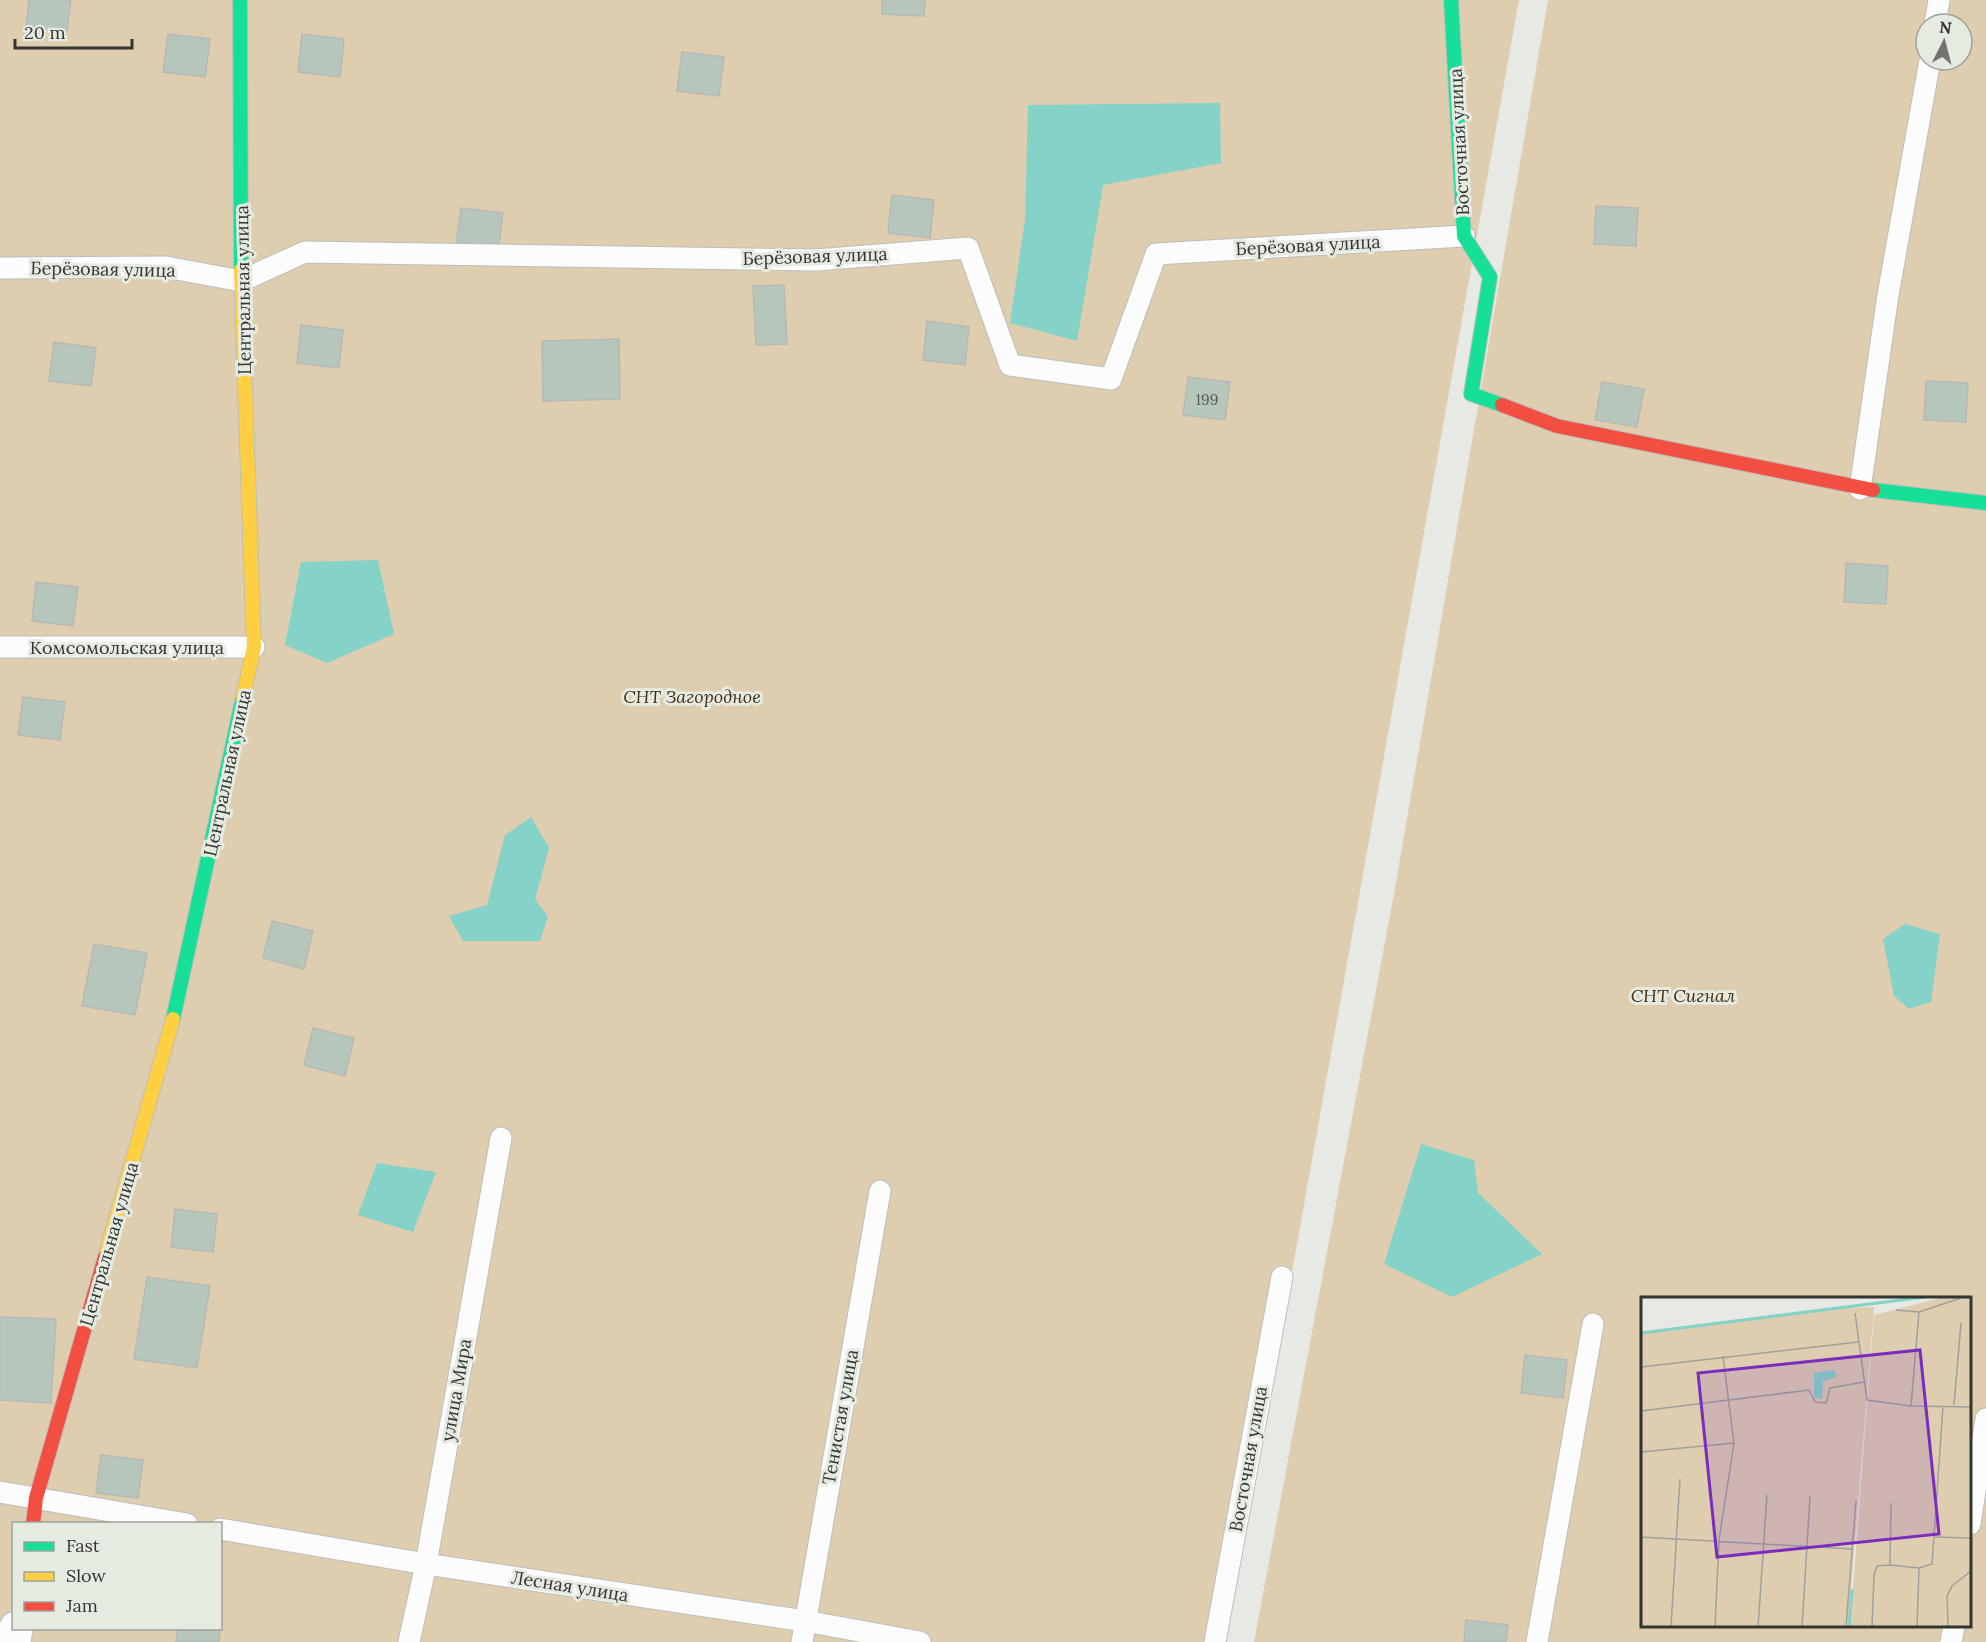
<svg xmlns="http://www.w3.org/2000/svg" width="1986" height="1642" font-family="Lora,serif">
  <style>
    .green { fill: #decdaf; fill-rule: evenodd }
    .water { fill: #85d3c8 }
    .building { fill: #b6c6bb; stroke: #b6b9b5; stroke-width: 1.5 }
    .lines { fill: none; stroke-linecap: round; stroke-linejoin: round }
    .lane-casing { stroke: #bcbeba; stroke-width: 23 }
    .street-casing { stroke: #bcbeba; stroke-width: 35 }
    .fast-casing { stroke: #bcbeba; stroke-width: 16 }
    .slow-casing { stroke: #bcbeba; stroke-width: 16 }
    .jam-casing { stroke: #bcbeba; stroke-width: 16 }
    .lane { stroke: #fbfcfb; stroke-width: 21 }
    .street { stroke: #fbfcfb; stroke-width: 33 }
    .fast { stroke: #16e098; stroke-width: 14 }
    .slow { stroke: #ffcf43; stroke-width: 14 }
    .jam { stroke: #f24e42; stroke-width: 14 }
    .labels { text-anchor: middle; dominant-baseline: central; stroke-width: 6; stroke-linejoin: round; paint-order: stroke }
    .number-label { font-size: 15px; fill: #545954 }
    .street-label { font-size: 18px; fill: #333531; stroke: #e6ebe2 }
    .park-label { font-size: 18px; font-style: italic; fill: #412f0f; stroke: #e6ebe2 }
    .inset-river { fill: none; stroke: #85d3c8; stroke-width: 3 }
    .inset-road { fill: none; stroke: #9ea19c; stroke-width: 1.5 }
    .view { fill: #7b2cbf; fill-opacity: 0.15; stroke: #7b2cbf; stroke-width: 3 }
    .inset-edge { fill: none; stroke: #333531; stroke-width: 3 }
  </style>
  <rect width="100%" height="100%" fill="#e6e9e4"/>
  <!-- green -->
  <g class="green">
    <path d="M0,0H1519L1226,1642H0ZM14,1524H220V1628H14Z"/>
    <path d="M1548,0H1986V1642H1254L1394,894ZM1926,24H1962V60H1926ZM1642,1298H1970V1626H1642Z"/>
  </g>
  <!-- water -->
  <g class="water">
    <polygon points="1220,103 1221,163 1103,185 1077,341 1010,323 1025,219 1028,105"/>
    <polygon points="378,560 394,634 327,663 285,645 301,562"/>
    <polygon points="531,817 549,848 535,899 548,917 540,941 463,941 449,916 487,905 505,835"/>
    <polygon points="1905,924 1940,934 1931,1002 1909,1009 1894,996 1883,939"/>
    <polygon points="1421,1144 1474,1160 1478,1193 1542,1254 1452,1297 1384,1264"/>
    <polygon points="377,1163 436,1172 413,1232 358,1215"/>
  </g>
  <!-- building -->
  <g class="building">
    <polygon points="29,0 71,0 67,31 26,26"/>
    <polygon points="882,0 925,0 924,16 882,14"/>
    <polygon points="168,34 210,39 205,77 163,72"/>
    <polygon points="302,34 344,39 340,77 298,72"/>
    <polygon points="682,52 724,57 719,96 677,91"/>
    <polygon points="892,195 934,200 930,238 888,233"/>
    <polygon points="1596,206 1638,208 1636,246 1594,244"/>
    <polygon points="461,208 503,213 498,251 456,246"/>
    <polygon points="784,285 787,344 756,345 753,286"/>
    <polygon points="927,321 969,327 965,365 923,360"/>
    <polygon points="301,325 343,330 339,368 297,363"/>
    <polygon points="619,339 620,399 543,401 542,341"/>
    <polygon points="54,342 96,348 91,386 49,381"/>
    <polygon points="1188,377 1230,382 1225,420 1183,415"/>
    <polygon points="1926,381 1968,383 1966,422 1924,420"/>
    <polygon points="1602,382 1644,389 1637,427 1595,420"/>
    <polygon points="1846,563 1888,566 1886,604 1844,602"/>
    <polygon points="36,582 78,587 73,626 32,621"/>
    <polygon points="23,697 65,702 60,740 18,735"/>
    <polygon points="272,921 313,931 304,969 263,958"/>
    <polygon points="94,944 147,953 135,1015 82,1006"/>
    <polygon points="313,1028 354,1038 345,1076 304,1065"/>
    <polygon points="175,1209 217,1214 213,1252 171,1247"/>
    <polygon points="147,1277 210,1286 197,1368 134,1359"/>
    <polygon points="0,1317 56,1319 51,1403 0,1400"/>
    <polygon points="1525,1355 1567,1360 1563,1398 1521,1393"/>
    <polygon points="101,1455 143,1460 138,1498 96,1493"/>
    <polygon points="1466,1620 1508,1625 1506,1642 1464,1642"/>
    <polygon points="178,1628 220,1628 219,1642 176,1642"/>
  </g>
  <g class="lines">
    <defs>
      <g id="lane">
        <polyline points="1935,24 1939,0"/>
        <polyline points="0,268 166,267 241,281 305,252 816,260 968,248 1010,365 1111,379 1156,254 1464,236"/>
        <polyline points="1860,489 1888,295 1930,60"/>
        <polyline points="0,647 254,647"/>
        <polyline points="0,1492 187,1524"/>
        <polyline points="1970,1524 1986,1419"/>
        <polyline points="220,1529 426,1564 805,1621 920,1642"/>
        <polyline points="409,1642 426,1564 501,1138"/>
        <polyline points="802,1642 880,1191"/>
        <polyline points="1215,1642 1282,1277"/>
        <polyline points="1537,1642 1593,1324"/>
        <polyline points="1951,1642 1954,1626"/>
      </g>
      <polyline id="street" points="14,1642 16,1628"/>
      <g id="fast">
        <polyline points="240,0 241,270"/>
        <polyline points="1451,0 1464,236 1490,277 1471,394 1502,405"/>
        <polyline points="1873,490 1986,503"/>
        <polyline points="173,1019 243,697"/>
      </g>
      <g id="slow">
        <polyline points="241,270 254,647 243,697"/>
        <polyline points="105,1257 173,1019"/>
      </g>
      <g id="jam">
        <polyline points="1502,405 1557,426 1873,490"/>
        <polyline points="33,1524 36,1498 105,1257"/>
      </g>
    </defs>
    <!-- lane casing -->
    <use href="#lane" class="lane-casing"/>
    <!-- street casing -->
    <use href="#street" class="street-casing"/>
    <!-- fast casing -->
    <use href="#fast" class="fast-casing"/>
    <!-- slow casing -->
    <use href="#slow" class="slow-casing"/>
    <!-- jam casing -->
    <use href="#jam" class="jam-casing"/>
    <!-- lane -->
    <use href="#lane" class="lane"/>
    <!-- street -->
    <use href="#street" class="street"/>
    <!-- fast -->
    <use href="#fast" class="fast"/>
    <!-- slow -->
    <use href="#slow" class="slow"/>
    <!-- jam -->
    <use href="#jam" class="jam"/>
  </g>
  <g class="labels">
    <!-- number labels -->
    <g class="number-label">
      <text x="1207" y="399">199</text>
    </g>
    <!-- street labels -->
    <g class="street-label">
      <text transform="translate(1459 142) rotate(-93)">Восточная улица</text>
      <text transform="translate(1308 245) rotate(-3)">Берёзовая улица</text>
      <text transform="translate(815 256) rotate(-2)">Берёзовая улица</text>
      <text transform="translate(103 269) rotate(1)">Берёзовая улица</text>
      <text transform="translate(243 290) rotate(-91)">Центральная улица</text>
      <text x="127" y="647">Комсомольская улица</text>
      <text transform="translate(227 773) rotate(-78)">Центральная улица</text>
      <text transform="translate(109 1244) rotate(-74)">Центральная улица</text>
      <text transform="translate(456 1390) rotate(-80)">улица Мира</text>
      <text transform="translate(840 1417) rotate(-80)">Тенистая улица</text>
      <text transform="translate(1248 1459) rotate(-80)">Восточная улица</text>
      <text transform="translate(570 1586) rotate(9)">Лесная улица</text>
    </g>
    <!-- park labels -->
    <g class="park-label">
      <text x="692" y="696">СНТ Загородное</text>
      <text x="1683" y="995">СНТ Сигнал</text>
    </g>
  </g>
  <!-- overview -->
  <g transform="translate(1641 1297)">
    <rect width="330" height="330" fill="#e6e9e4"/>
    <path d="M303,0H330V330H209L233,18ZM233,10L207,330H0V37L198,11Z" fill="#decdaf"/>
    <path d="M194,73L195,80L182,84L181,102L173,101V76Z" fill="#85d3c8"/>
    <path class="inset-river" d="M0,36L284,0M208,330L211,292"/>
    <path class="inset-road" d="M255,13L278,15L323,0M214,16L226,103L270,109L330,110M0,70L217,45M313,108L320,26M270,109L278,15M0,114L168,93L174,105L185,106L189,91L223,85M0,155L93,146M250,206L249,268L278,271L291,267L302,109M0,240L211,252M294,240L330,241M30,330L39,182M74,330L78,243L93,146L82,59M117,330L126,198M161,330L169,199M205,330L215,204M231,330L233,278L236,269L249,268M276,330L278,271M307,330L306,299L311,289L330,274"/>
    <path class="view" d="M279,53L298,237L76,260L57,76Z"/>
    <rect width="330" height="330" class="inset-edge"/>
  </g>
  <!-- legend -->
  <rect x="12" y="1522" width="210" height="108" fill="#e6ebe2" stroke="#9ea29b" stroke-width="1.5"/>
  <rect x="24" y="1542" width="30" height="9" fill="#16e098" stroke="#9ea29b" stroke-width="1.5"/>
  <text x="66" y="1552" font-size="18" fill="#333531">Fast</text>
  <rect x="24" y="1572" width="30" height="9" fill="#ffcf43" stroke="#9ea29b" stroke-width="1.5"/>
  <text x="66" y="1582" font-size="18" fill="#333531">Slow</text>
  <rect x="24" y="1602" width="30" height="9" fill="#f24e42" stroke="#9ea29b" stroke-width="1.5"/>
  <text x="66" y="1612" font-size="18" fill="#333531">Jam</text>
  <!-- north arrow -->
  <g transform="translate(1944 42) rotate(6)"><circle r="28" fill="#e6ebe2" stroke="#9ea29b" stroke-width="1.5"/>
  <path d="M0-4.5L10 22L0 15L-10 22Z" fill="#727470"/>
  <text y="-9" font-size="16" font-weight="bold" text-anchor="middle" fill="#333531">N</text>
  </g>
  <!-- scale -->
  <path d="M15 39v9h117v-9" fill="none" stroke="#333531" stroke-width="3"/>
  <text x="24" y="39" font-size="18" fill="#333531" stroke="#e6ebe2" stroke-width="4.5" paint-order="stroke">20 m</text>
</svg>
